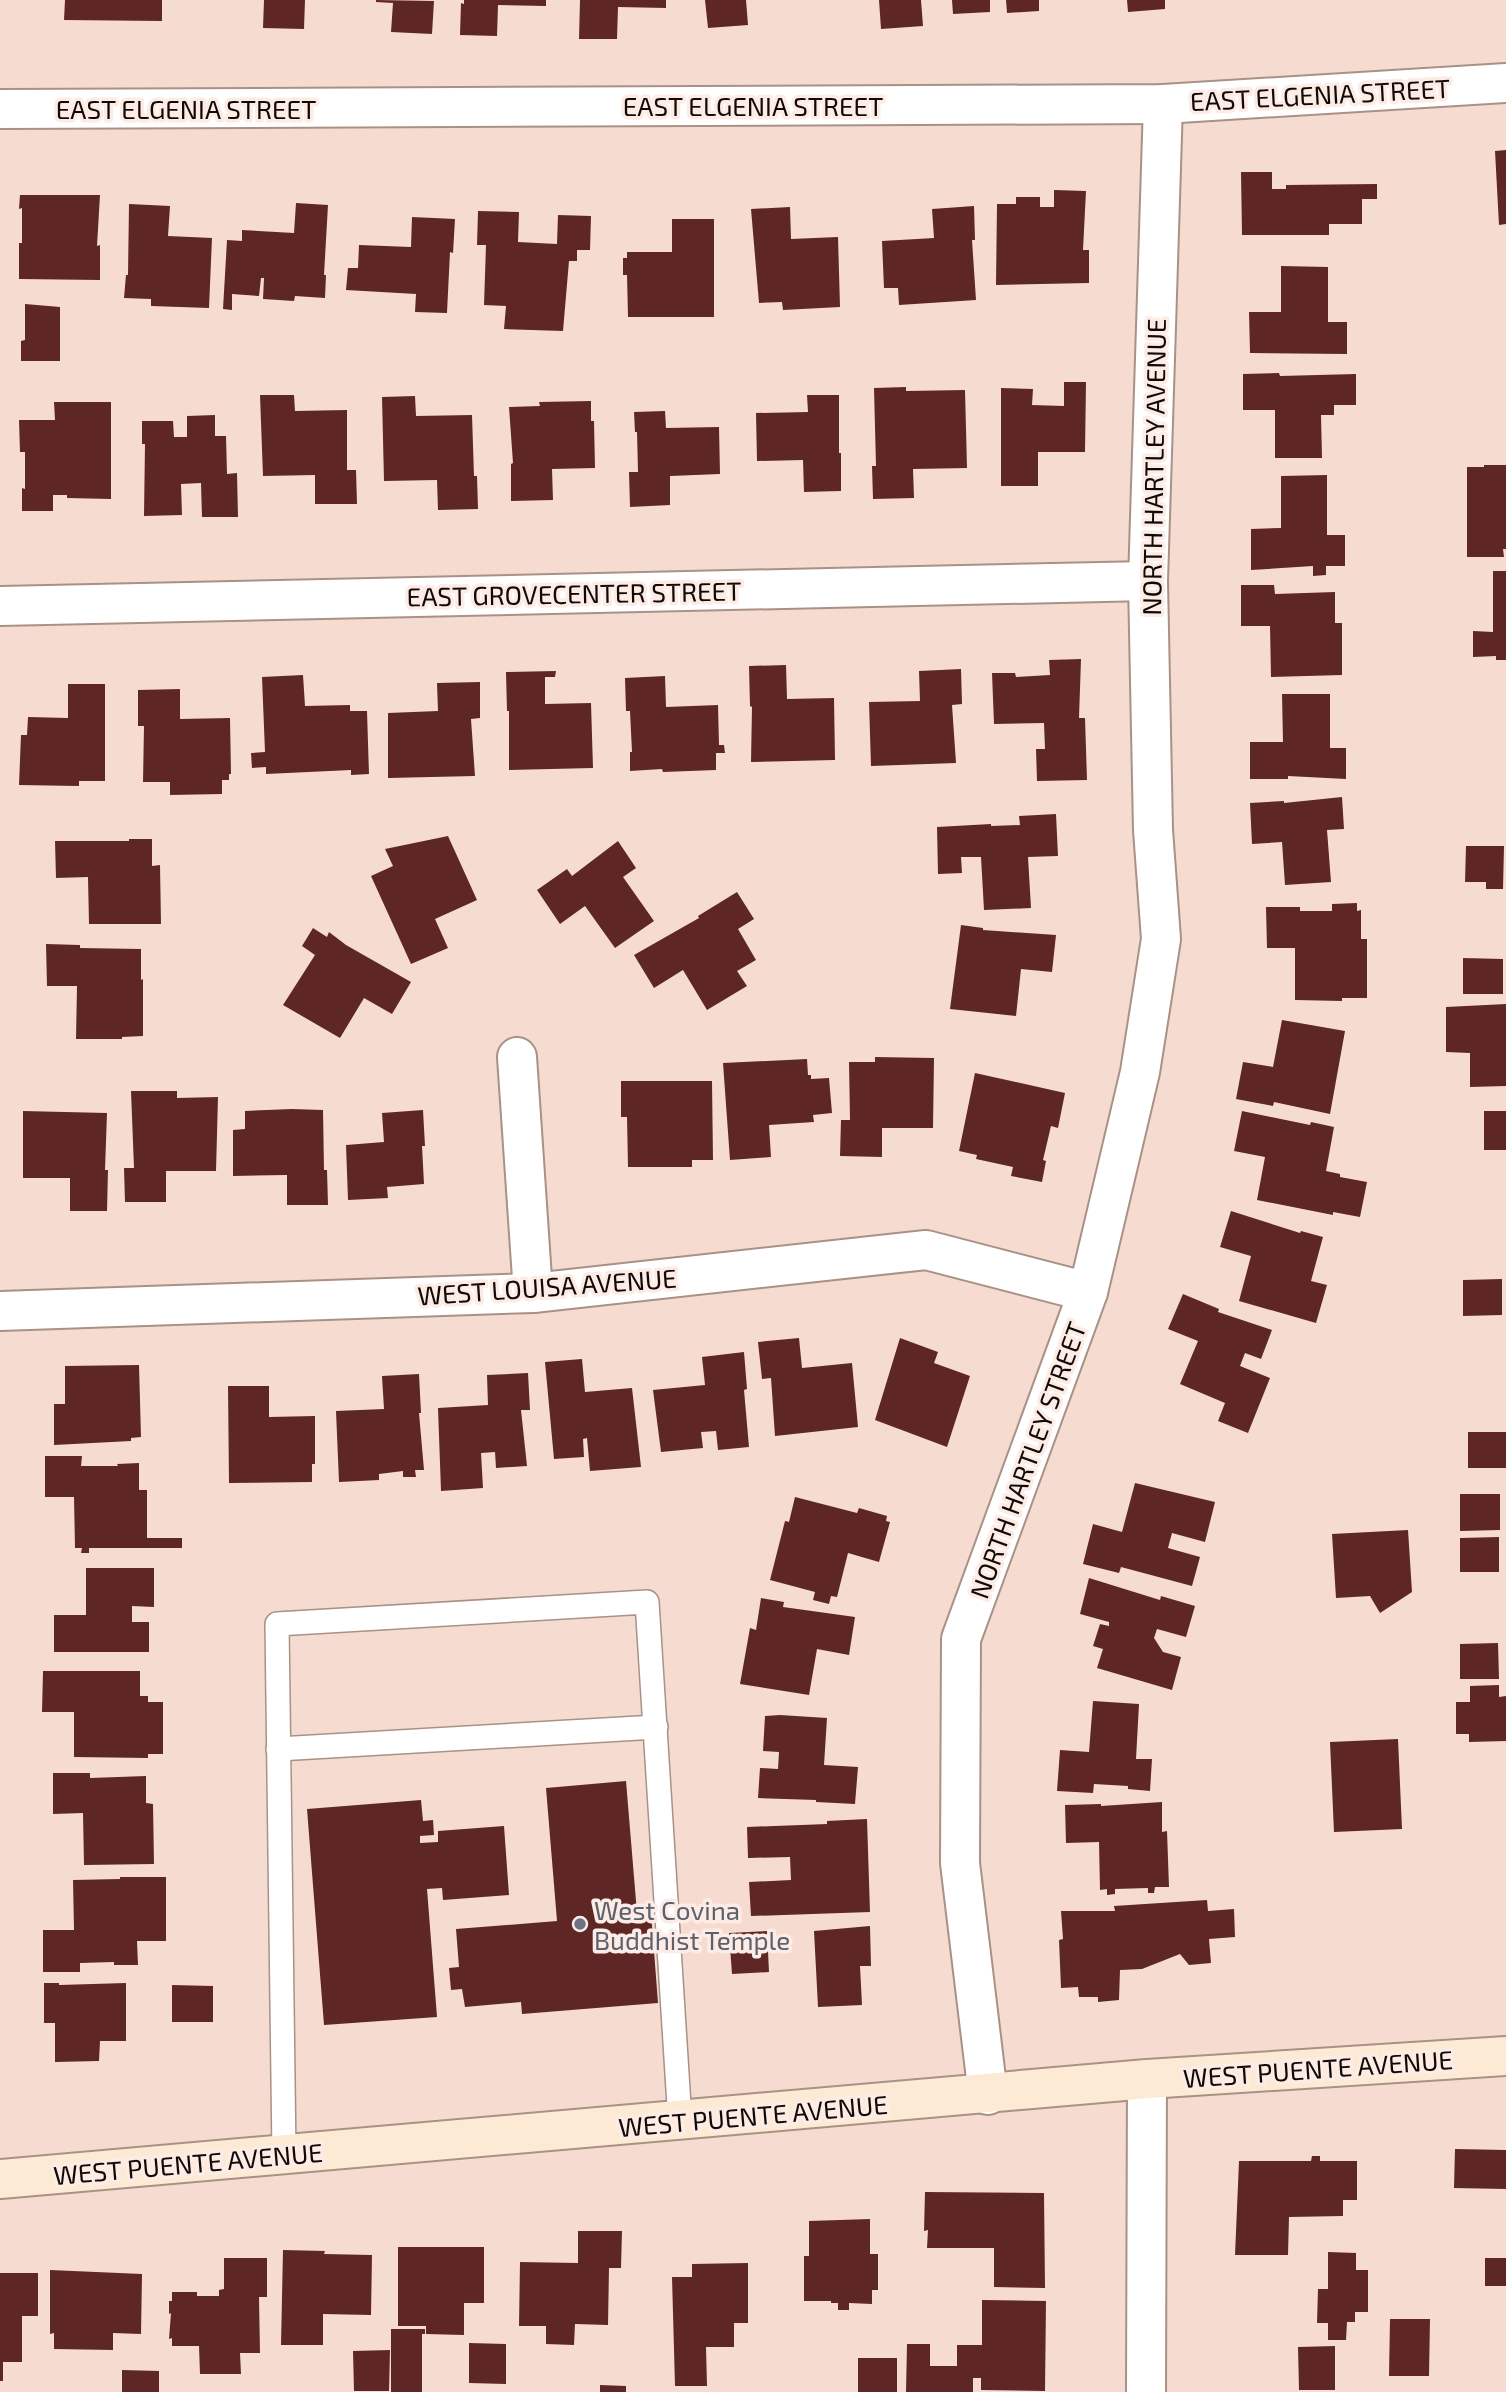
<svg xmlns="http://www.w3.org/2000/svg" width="1506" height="2392" font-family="'Exo 2',sans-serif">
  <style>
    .building { fill: #5e2725 }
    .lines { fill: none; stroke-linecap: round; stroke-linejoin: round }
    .service-casing { stroke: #a99186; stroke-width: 26 }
    .minor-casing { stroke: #a99186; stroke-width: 42 }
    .secondary-casing { stroke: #a99186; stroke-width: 42 }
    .service { stroke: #fff; stroke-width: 23 }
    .minor { stroke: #fff; stroke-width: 38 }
    .secondary { stroke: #fdead4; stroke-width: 38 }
    .worship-dot { fill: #6b7280; stroke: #fcece5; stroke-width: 2.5 }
    .labels { text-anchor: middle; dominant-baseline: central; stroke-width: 7; stroke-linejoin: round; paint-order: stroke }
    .street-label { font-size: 26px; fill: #110906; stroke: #fcece5 }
    .worship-label { font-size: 26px; fill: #5b616d; stroke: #fcece5; text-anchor: start }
  </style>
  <rect width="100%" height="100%" fill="#f6dcd0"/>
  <!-- building -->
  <g class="building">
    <polygon points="65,0 162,0 162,21 64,20"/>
    <polygon points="264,0 305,0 304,29 263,28"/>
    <polygon points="376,0 434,1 432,34 391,32 393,3 376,2"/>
    <polygon points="464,0 546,0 546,6 498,5 497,36 460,35 461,3 464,4"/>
    <polygon points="580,0 666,0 666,8 618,7 617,39 579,39"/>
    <polygon points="705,0 746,0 748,25 708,28"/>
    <polygon points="879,0 921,0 923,26 881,29"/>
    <polygon points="952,0 990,0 990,12 953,14"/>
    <polygon points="1006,0 1039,0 1039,11 1007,13"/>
    <polygon points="1127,0 1165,0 1165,9 1128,12"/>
    <polygon points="1506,150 1506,224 1499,225 1495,151"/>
    <polygon points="1241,172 1272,172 1272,189 1286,189 1286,185 1377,184 1377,199 1362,199 1362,224 1329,224 1329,235 1242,235"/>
    <polygon points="1054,190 1086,191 1083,250 1089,250 1089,283 996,285 997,204 1016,204 1016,197 1040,197 1040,207 1054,207"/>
    <polygon points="20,195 100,195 97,246 100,245 100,280 19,279 19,243 22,243 22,208 19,209"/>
    <polygon points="296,203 328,205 324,275 326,275 325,298 295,296 294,301 263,299 264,278 261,278 259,296 232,294 232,310 223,309 227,240 242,241 242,230 294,233"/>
    <polygon points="129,204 170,206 168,236 212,238 209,308 151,306 151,299 124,298 126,275 128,275"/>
    <polygon points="974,206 975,240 972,240 976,300 899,305 898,288 884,288 882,241 934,238 932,209"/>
    <polygon points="790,207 791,239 838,237 840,307 783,310 782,302 759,303 751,209"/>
    <polygon points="478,211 519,212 518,242 557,244 558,215 591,216 590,250 577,250 577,261 569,261 563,331 504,329 506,306 484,305 486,245 477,245"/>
    <polygon points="412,217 455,219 453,253 450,252 447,313 415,312 416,294 346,290 348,268 358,268 359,245 411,247"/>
    <polygon points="672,219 714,219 714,317 628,317 627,275 623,275 623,258 627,258 627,252 672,252"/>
    <polygon points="1281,266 1328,267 1328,322 1347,322 1347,354 1250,353 1249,312 1281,312"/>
    <polygon points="25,304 60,307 60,361 21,361 21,341 25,340"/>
    <polygon points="1279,373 1280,376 1356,374 1356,405 1334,405 1334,415 1321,415 1322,458 1275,458 1275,410 1243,410 1243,374"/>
    <polygon points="1064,382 1086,382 1085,452 1038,452 1038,486 1001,486 1001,388 1033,389 1032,405 1064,406"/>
    <polygon points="906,387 906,391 965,390 967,468 913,469 914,498 873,499 872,466 876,466 874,388"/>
    <polygon points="260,395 294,395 295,411 347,410 347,470 356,470 357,504 315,504 315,475 263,476"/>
    <polygon points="807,395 839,395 839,453 841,453 841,491 804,492 803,460 757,461 756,413 808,412"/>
    <polygon points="415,396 416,416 472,415 474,476 477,476 478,509 438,510 437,480 384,481 382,397"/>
    <polygon points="591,401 591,421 594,421 595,468 552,469 553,500 511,501 511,464 513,463 509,407 540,406 539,402"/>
    <polygon points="54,402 111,402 111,499 67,498 67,495 53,495 53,511 22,511 22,488 25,489 25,452 20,452 19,420 55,420"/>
    <polygon points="665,411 666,428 719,427 720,474 670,476 670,505 630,507 629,472 638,472 637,432 635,432 634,412"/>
    <polygon points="215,415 215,436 226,436 227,474 237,473 238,517 202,517 201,483 181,484 182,515 144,516 145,444 142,444 142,421 173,421 174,437 187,437 187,416"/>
    <polygon points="1484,465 1506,465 1506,549 1503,549 1504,557 1467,557 1467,467 1484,467"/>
    <polygon points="1327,475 1327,535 1345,535 1345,566 1326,566 1326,575 1313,576 1313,566 1251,570 1251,529 1281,528 1281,476"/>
    <polygon points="1493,571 1506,571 1506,660 1496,660 1496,656 1473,657 1473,631 1493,632"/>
    <polygon points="1241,585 1274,585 1275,594 1335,592 1335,623 1342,623 1342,675 1271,677 1270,626 1241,626"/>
    <polygon points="1081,659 1079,718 1085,718 1087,780 1037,781 1036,749 1045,749 1044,723 994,724 992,673 1015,673 1016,677 1050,675 1049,660"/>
    <polygon points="786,665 787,699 834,698 835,760 751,762 752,707 750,706 749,666"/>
    <polygon points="961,669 962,704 952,705 956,763 871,766 869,702 920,701 919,671"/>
    <polygon points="556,671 555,677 545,677 545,704 591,703 593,768 509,770 509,711 507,711 506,672"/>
    <polygon points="303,675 305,706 350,705 350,711 367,711 369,774 351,775 351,770 266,774 266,767 252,768 251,753 265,752 262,677"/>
    <polygon points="665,676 666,707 718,705 719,745 724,745 725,753 716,753 716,770 663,772 662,769 630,771 630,752 632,752 630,711 626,711 625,678"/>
    <polygon points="480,682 480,718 471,719 475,776 388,778 388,713 438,711 437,683"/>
    <polygon points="68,684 105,684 105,781 79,781 79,786 19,785 21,735 27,735 28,717 68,718"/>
    <polygon points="180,689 180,719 230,718 231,774 229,774 229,780 222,780 222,794 170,795 170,782 143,782 144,726 138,726 138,690"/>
    <polygon points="1282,694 1330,694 1330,748 1346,748 1346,779 1288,776 1288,779 1250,779 1250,742 1283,742"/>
    <polygon points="1342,797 1344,829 1327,830 1331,882 1285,885 1282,842 1252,844 1250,803 1284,801 1284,803"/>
    <polygon points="1056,814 1058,856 1028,857 1031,908 984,910 981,857 961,857 962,873 938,874 937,827 991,824 991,826 1020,825 1019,816"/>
    <polygon points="448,836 477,900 435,919 448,948 411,964 371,876 393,866 385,849"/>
    <polygon points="129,839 152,839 152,866 160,865 161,924 89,924 88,877 56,878 55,841 129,841"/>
    <polygon points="618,841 636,868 623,877 654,921 615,948 585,906 560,924 537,890 567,869 572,876"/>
    <polygon points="1466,846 1504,846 1503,889 1486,889 1486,882 1465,882"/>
    <polygon points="737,892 754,919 738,929 756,960 737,971 747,986 707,1010 683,970 654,988 634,955 699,918 698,916"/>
    <polygon points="1357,903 1357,911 1361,910 1361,939 1367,939 1367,998 1342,998 1342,1001 1295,1000 1295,948 1267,948 1266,907 1300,907 1300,911 1332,911 1332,904"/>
    <polygon points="961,925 983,928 983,930 1056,935 1052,972 1021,969 1016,1016 950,1009"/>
    <polygon points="313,928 327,937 329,932 346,945 411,982 392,1014 364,998 340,1038 283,1005 315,955 302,946"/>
    <polygon points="46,944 80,945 80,948 141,949 141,980 143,979 143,1036 122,1037 122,1039 76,1039 77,986 47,986"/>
    <polygon points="1463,958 1503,959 1503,994 1463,994"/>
    <polygon points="1506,1004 1506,1086 1470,1087 1470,1053 1446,1052 1446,1007"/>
    <polygon points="1282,1020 1345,1031 1330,1114 1274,1102 1273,1106 1236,1099 1243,1062 1273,1067"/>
    <polygon points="875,1057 934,1058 933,1128 882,1128 882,1157 840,1156 841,1120 850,1120 849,1062 875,1062"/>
    <polygon points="807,1059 808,1075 811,1075 811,1079 829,1078 832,1113 813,1115 814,1122 769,1125 771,1157 730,1160 723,1063"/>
    <polygon points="975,1073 1065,1093 1058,1128 1051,1126 1043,1160 1046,1161 1042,1182 1011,1176 1013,1167 976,1159 977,1155 959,1151"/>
    <polygon points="621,1081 712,1081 713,1160 692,1160 692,1167 628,1167 627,1117 621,1117"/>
    <polygon points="131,1091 177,1091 177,1098 218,1097 216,1171 166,1171 166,1202 125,1202 124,1168 134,1168"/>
    <polygon points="292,1109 323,1110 324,1170 327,1170 328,1205 287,1205 287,1175 233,1176 233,1130 245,1129 245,1111"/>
    <polygon points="423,1110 425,1146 422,1146 424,1184 387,1187 388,1198 348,1200 346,1145 384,1142 382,1113"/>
    <polygon points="23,1111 107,1113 105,1170 108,1170 107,1211 70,1211 70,1178 23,1178"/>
    <polygon points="1242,1111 1310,1125 1311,1122 1334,1127 1326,1171 1340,1174 1340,1177 1367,1182 1360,1217 1333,1212 1333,1215 1257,1200 1265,1157 1234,1151"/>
    <rect x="1484" y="1111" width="22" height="39"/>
    <polygon points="1231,1211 1300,1233 1301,1231 1323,1237 1311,1281 1327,1285 1316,1323 1239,1301 1251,1256 1220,1247"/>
    <polygon points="1502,1279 1502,1315 1463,1316 1463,1280"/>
    <polygon points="1183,1294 1219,1309 1218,1312 1272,1330 1261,1359 1245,1353 1240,1366 1270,1378 1248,1433 1218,1421 1225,1403 1180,1384 1198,1341 1168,1329"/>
    <polygon points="799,1338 802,1368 852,1363 858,1427 775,1436 771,1378 762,1379 758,1342"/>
    <polygon points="900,1338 938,1352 934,1363 970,1376 947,1447 875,1420"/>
    <polygon points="744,1352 747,1389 744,1390 749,1447 718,1450 716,1431 701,1432 703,1448 661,1452 653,1390 705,1385 702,1357"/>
    <polygon points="582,1359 585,1392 632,1388 641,1467 590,1471 587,1438 583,1439 584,1457 554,1459 545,1362"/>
    <polygon points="139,1365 141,1437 131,1438 131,1441 54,1445 54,1404 65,1404 65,1366"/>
    <polygon points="528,1373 530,1410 521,1410 527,1466 496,1468 495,1452 481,1453 483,1488 441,1491 438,1408 488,1405 487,1375"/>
    <polygon points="419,1374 421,1413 419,1413 424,1470 415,1470 416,1477 403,1477 403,1471 379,1474 379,1480 339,1482 336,1411 384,1409 382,1376"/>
    <polygon points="228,1386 269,1386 269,1417 315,1416 315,1464 312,1464 312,1482 229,1483"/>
    <rect x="1468" y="1432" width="38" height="36"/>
    <polygon points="45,1456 82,1456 81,1466 118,1466 117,1464 139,1463 139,1490 147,1490 147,1538 182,1538 182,1548 89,1548 89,1553 81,1553 82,1548 75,1548 74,1497 45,1497"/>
    <polygon points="1135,1483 1215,1502 1205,1542 1172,1533 1168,1548 1200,1557 1192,1586 1121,1567 1119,1573 1083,1564 1093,1524 1122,1532"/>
    <polygon points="1460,1494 1500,1494 1500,1530 1460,1531"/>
    <polygon points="795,1497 857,1513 859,1508 887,1516 886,1521 890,1522 879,1562 848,1553 837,1597 831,1596 829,1604 813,1600 815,1592 770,1580 785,1521 789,1522"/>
    <polygon points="1408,1530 1412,1592 1380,1613 1370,1596 1336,1598 1332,1534"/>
    <polygon points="1499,1537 1499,1572 1460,1572 1460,1538"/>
    <polygon points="86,1568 154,1568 154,1607 132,1606 132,1622 149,1622 149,1652 54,1652 54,1615 86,1615"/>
    <polygon points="1089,1578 1160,1600 1161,1596 1195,1606 1186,1637 1157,1629 1154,1638 1163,1652 1181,1657 1172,1690 1097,1668 1103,1649 1093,1646 1100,1624 1109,1626 1109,1622 1080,1614"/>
    <polygon points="761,1598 784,1602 783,1607 855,1617 849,1655 817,1649 809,1695 740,1684 750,1628 756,1630"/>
    <polygon points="1498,1643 1499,1679 1460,1679 1460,1644"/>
    <polygon points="43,1671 140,1671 140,1696 148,1696 148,1702 163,1702 163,1754 148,1754 148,1758 74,1757 74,1712 42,1712"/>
    <polygon points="1499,1685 1499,1697 1506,1696 1506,1741 1469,1742 1469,1734 1456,1734 1456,1702 1470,1702 1470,1686"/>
    <polygon points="1093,1701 1139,1704 1136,1759 1152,1759 1150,1791 1128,1789 1128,1786 1094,1784 1093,1793 1057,1791 1060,1750 1089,1752"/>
    <polygon points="780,1715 827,1718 824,1765 858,1767 855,1804 816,1802 816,1800 758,1798 760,1768 778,1769 779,1752 763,1751 765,1716"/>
    <polygon points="1398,1739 1402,1829 1334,1832 1330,1742"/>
    <polygon points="53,1773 90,1773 90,1778 146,1776 146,1803 153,1804 154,1864 84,1865 83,1813 53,1814"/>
    <polygon points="626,1781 637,1913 651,1912 658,2003 522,2014 521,2002 465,2007 462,1989 451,1990 449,1968 459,1967 456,1929 557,1921 546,1788"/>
    <polygon points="421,1800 423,1821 433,1820 434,1835 420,1836 420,1843 438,1842 438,1831 504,1826 509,1895 443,1900 442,1888 427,1889 437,2017 324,2025 307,1809"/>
    <polygon points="1162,1802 1162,1832 1167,1831 1169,1887 1155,1887 1154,1893 1148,1893 1148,1888 1115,1889 1115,1894 1107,1895 1107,1889 1100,1890 1099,1842 1066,1843 1065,1805 1101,1804 1101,1806"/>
    <polygon points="867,1819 870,1912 751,1916 749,1882 791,1880 790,1857 748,1858 747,1827 827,1824 827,1821"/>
    <polygon points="120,1877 166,1877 166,1941 137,1941 138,1965 114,1965 114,1962 80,1963 80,1972 43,1972 43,1930 74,1930 73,1880 120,1879"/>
    <polygon points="1207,1900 1208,1911 1234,1909 1235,1937 1209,1939 1211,1963 1189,1965 1180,1954 1142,1969 1120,1970 1119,2000 1098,2002 1098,1997 1079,1997 1078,1987 1061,1988 1059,1940 1063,1939 1061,1911 1115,1911 1114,1906"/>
    <polygon points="870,1926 871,1966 860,1966 862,2005 818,2007 814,1931"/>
    <polygon points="767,1931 769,1972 732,1974 729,1933"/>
    <polygon points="44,1983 59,1983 59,1985 126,1983 126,2041 100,2041 99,2061 55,2062 55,2023 44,2023"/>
    <polygon points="172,1985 213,1986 213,2022 172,2022"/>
    <polygon points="1455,2149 1506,2150 1506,2189 1454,2188"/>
    <polygon points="1312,2156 1320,2156 1320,2161 1357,2161 1357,2200 1343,2200 1343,2216 1289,2217 1288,2255 1235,2255 1239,2161 1311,2161"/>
    <polygon points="925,2192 1044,2193 1045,2288 994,2287 994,2248 927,2248 928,2230 924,2231"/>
    <polygon points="870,2219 870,2254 878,2254 878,2290 872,2290 872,2304 849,2303 849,2310 838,2310 838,2303 831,2303 831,2301 804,2301 804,2256 809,2256 809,2221"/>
    <polygon points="578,2231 622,2231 621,2268 609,2268 608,2325 575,2324 574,2345 546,2344 546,2326 519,2326 520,2262 578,2263"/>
    <polygon points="398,2247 484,2247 484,2303 464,2303 464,2335 426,2334 426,2326 398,2326"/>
    <polygon points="283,2250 325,2251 324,2254 372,2255 371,2315 323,2314 323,2345 281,2345"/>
    <polygon points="1328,2252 1356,2253 1356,2270 1368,2270 1368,2312 1355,2312 1355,2322 1347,2322 1346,2340 1328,2340 1328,2323 1317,2323 1318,2289 1328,2289"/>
    <polygon points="224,2258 267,2258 267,2297 259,2297 260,2353 240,2353 241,2374 200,2374 199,2346 172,2346 172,2338 169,2339 171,2313 169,2314 169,2301 172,2301 172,2292 197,2292 197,2296 219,2296 219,2290 224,2289"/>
    <rect x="1485" y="2258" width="21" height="28"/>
    <polygon points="748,2263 748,2323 734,2323 734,2347 706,2347 707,2386 675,2386 672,2277 692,2277 692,2264"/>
    <polygon points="50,2270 142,2274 141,2334 113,2333 113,2350 54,2349 54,2333 50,2334"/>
    <polygon points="0,2273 38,2273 38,2316 22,2316 22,2362 3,2362 3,2381 0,2381"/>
    <polygon points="982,2300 1046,2301 1045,2391 981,2390 981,2378 973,2378 973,2392 906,2392 907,2344 930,2344 930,2366 957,2366 957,2345 982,2345"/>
    <polygon points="1390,2319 1430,2319 1429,2376 1389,2376"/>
    <polygon points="391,2329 425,2329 425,2334 422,2334 422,2392 391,2392"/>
    <polygon points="469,2343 506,2344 506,2384 469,2383"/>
    <polygon points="1335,2346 1335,2390 1299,2390 1298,2347"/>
    <polygon points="390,2350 389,2391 354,2391 353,2351"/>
    <rect x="858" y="2358" width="39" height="34"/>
    <polygon points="122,2370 159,2371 159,2392 122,2392"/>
    <polygon points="600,2385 626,2386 626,2392 600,2392"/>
  </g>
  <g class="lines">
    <defs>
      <g id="service">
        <polyline points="278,1749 656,1727"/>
        <polyline points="284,2155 277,1624 647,1602 680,2121"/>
      </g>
      <g id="minor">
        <polyline points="0,109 1163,104 1506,83"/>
        <polyline points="0,606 1148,581"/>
        <polyline points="517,1057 533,1293"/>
        <polyline points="0,1311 533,1293 926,1250 1088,1292"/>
        <polyline points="988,2095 960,1863 961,1639 1088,1292 1140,1072 1161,939 1153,830 1148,581 1163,104"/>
        <polyline points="1146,2392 1147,2079"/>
      </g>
      <polyline id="secondary" points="0,2179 1147,2079 1506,2056"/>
    </defs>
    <!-- service casing -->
    <use href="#service" class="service-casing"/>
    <!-- minor casing -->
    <use href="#minor" class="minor-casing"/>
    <!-- secondary casing -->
    <use href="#secondary" class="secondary-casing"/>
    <!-- service -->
    <use href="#service" class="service"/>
    <!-- minor -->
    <use href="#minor" class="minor"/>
    <!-- secondary -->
    <use href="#secondary" class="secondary"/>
  </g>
  <!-- markers -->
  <circle class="worship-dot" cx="580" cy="1924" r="7"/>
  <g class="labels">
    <!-- street labels -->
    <g class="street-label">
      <text transform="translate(1320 94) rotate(-3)">EAST ELGENIA STREET</text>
      <text x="753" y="105">EAST ELGENIA STREET</text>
      <text x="186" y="108">EAST ELGENIA STREET</text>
      <text transform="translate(1153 467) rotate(-89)">NORTH HARTLEY AVENUE</text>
      <text transform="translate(574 593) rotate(-1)">EAST GROVECENTER STREET</text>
      <text transform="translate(547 1286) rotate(-4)">WEST LOUISA AVENUE</text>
      <text transform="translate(1027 1460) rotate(-70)">NORTH HARTLEY STREET</text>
      <text transform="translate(1318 2068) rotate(-4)">WEST PUENTE AVENUE</text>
      <text transform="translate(753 2115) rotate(-5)">WEST PUENTE AVENUE</text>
      <text transform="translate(188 2163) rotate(-5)">WEST PUENTE AVENUE</text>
    </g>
    <!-- worship labels -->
    <g class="worship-label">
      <text x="594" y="1909">West Covina<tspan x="594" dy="30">Buddhist Temple</tspan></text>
    </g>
  </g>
</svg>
